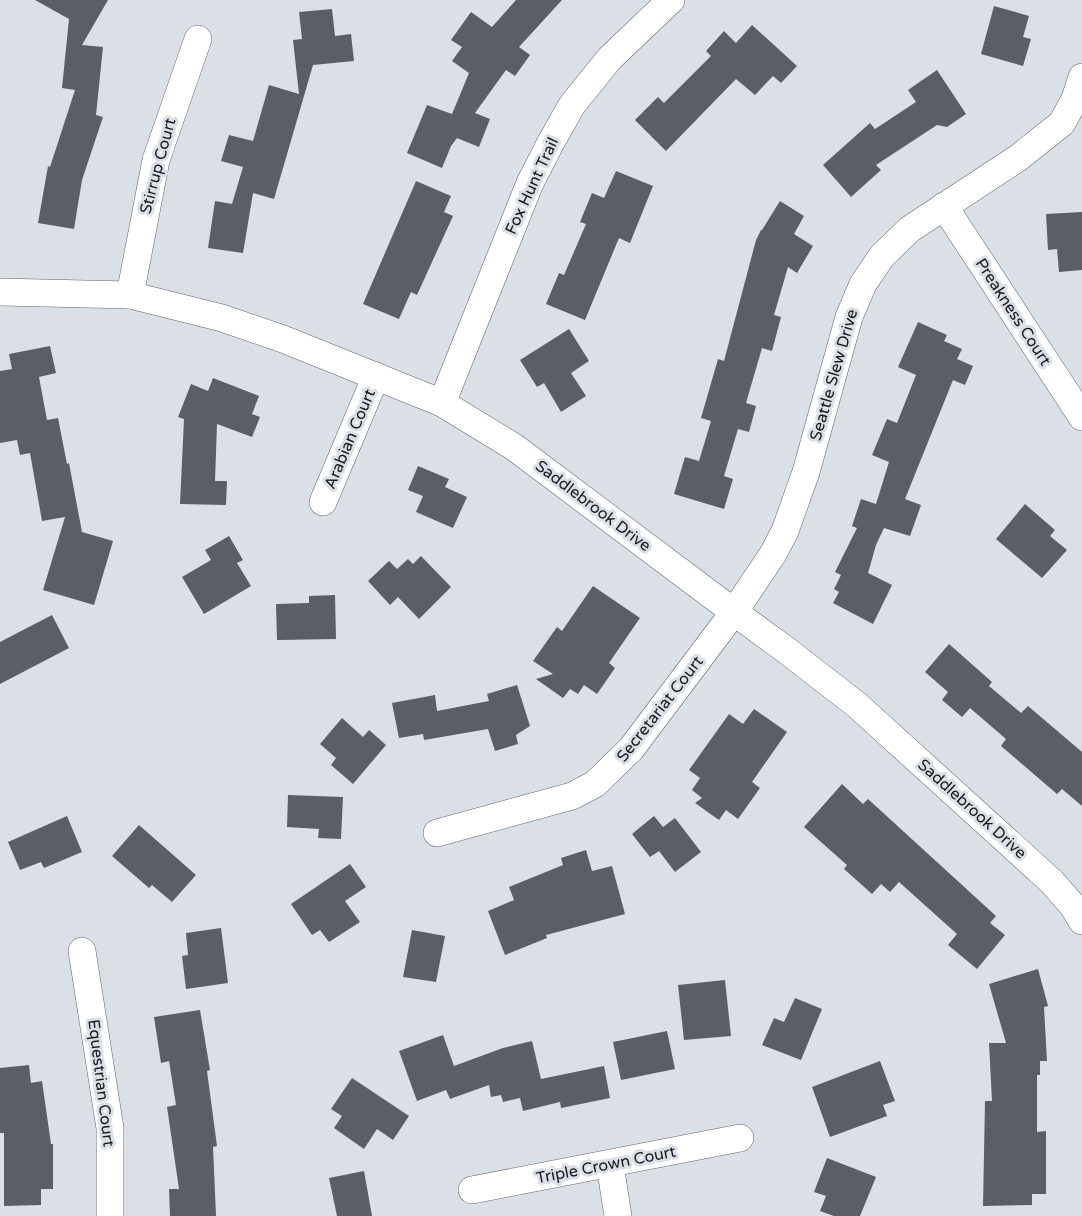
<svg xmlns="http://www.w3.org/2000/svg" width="1082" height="1216" font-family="'Varela Round',sans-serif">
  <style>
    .building { fill: #5a5e65 }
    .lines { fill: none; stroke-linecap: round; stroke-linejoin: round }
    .street-casing { stroke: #60646b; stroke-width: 28 }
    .street { stroke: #fff; stroke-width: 27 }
    .labels { text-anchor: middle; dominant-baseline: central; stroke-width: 6; stroke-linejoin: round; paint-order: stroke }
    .street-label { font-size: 16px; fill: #16181a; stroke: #dbe0e7 }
  </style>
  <rect width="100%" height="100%" fill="#dbe0e7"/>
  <!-- building -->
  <g class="building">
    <polygon points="35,0 108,0 82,45 103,47 96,115 103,117 82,180 74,229 38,223 48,166 50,167 75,90 62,88 69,19"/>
    <polygon points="516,0 562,0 519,47 530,55 515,76 506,70 475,113 490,119 479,147 457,138 451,146 442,168 407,153 427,105 452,114 469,73 452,61 462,47 451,40 471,12 492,27"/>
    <polygon points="994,6 1029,16 1023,37 1031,39 1023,66 981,54"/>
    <polygon points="332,9 335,36 351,34 354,61 313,65 274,199 253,193 243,253 208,248 215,201 232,204 243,167 221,161 229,135 253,141 269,85 299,94 293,40 302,39 299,12"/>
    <polygon points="752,25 797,66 781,83 773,76 755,95 736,79 666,151 635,120 658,97 664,103 711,56 706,51 724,31 736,43"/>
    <polygon points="937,70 966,114 947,127 937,125 876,165 881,170 851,197 823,165 870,123 875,129 916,102 908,90"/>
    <polygon points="616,171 653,186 630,243 619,238 585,320 546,304 559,273 564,275 586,224 580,222 592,193 604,198"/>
    <polygon points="416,181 451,196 444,212 453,216 417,295 411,292 399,319 363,304"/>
    <polygon points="780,201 804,216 794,234 813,246 797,273 788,267 774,315 781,317 772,351 762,348 746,403 756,406 749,432 738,429 724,476 733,479 724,509 674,494 685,457 699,461 711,421 701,418 718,359 724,361 756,240 761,230 762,230"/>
    <polygon points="1082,212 1082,270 1059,272 1057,249 1048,250 1046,214"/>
    <polygon points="918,322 947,335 944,341 962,349 957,359 973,366 965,385 953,380 905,499 921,505 910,536 884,528 876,545 868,573 892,585 873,624 833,603 839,592 834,589 841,575 835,572 857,528 852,526 861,499 876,504 889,462 872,455 887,419 897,423 916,375 898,367"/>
    <polygon points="569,329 589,361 571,373 586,396 561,412 544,383 537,387 520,360"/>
    <polygon points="50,346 56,373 39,377 47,420 58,418 67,464 69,463 82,532 113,541 94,605 43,590 65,517 42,521 30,453 20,455 17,440 0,443 0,371 12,369 9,354"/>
    <polygon points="213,378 259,396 252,414 260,417 252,437 217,424 215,481 227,481 226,505 180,504 184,419 178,417 191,384 208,391"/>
    <polygon points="418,466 449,479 445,487 467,497 453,528 416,512 423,496 408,490"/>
    <polygon points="1025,504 1055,530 1050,536 1067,550 1042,578 996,539"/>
    <polygon points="229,536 243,560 237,563 251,586 204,614 182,577 211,560 205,550"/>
    <polygon points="421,556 451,587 419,619 398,597 390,605 368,581 389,561 397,569 408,559 413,564"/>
    <polygon points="593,586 640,618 609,663 615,668 597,694 584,685 578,694 570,689 563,698 536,679 553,674 533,661 557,627 562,631"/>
    <polygon points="335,595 336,639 277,640 276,604 309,603 309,596"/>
    <polygon points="52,615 69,648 0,684 0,642"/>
    <polygon points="949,644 992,682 989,686 1021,713 1028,706 1082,752 1082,806 1062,789 1057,794 1001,746 1006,739 970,708 962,717 942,700 948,692 925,672"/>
    <polygon points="517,685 530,726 516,735 518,744 495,751 488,729 424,740 423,734 399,738 392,703 435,695 437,711 489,701 487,694"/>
    <polygon points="754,709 787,732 752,782 760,788 738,819 726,810 719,820 695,803 702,798 692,790 700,778 689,770 729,714 743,724"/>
    <polygon points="342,718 363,737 369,730 386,745 353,784 331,765 336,758 320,744"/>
    <polygon points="842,784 863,804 868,799 996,916 990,923 1005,935 977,969 948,945 957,934 899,882 890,892 881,884 872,894 844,869 847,865 804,827"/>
    <polygon points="288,795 343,797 341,839 318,838 319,829 287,827"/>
    <polygon points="67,816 82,852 44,868 41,862 20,870 8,842"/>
    <polygon points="654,816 663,827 675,818 701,852 675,872 659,851 650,857 632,834"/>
    <polygon points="139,825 196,875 172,902 152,885 149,888 112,856"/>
    <polygon points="586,850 592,871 612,866 625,914 546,935 547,938 505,955 488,911 514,900 509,887 563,865 561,858"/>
    <polygon points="350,864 366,887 345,901 360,922 329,942 320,930 312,935 291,904"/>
    <polygon points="221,928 228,983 186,989 182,956 188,955 186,933"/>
    <polygon points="412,930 445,936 436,982 403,977"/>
    <polygon points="1038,969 1048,1006 1044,1007 1047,1061 1040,1061 1040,1075 1037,1075 1037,1132 1046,1131 1046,1194 1032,1194 1032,1205 983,1206 985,1101 992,1101 989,1043 1006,1043 989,984"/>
    <polygon points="725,980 731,1036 684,1040 678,985"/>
    <polygon points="795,998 822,1009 801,1060 762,1045 774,1018 784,1022"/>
    <polygon points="200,1010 210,1070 207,1071 217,1146 213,1147 216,1216 170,1216 169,1189 179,1189 167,1107 176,1105 169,1061 161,1063 154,1017"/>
    <polygon points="667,1031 675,1069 621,1080 613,1042"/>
    <polygon points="443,1035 454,1066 503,1048 532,1041 541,1079 604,1066 610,1098 561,1108 560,1102 523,1111 520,1098 503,1102 501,1095 491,1097 489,1085 450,1099 446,1090 417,1101 399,1051"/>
    <polygon points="880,1061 895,1101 883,1105 887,1116 830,1137 812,1087"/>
    <polygon points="29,1065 31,1083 42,1081 51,1144 53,1144 53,1189 41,1189 41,1205 4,1206 4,1133 0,1133 0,1068"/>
    <polygon points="352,1078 409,1116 393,1140 377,1129 364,1149 334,1128 342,1116 331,1109"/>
    <polygon points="827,1158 876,1177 860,1216 834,1216 820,1211 826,1196 814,1192"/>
    <polygon points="364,1171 372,1216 337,1216 329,1178"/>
  </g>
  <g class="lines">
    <defs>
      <g id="street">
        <polyline points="944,206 1082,417"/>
        <polyline points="0,292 130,295 222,318 283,339 442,403 514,447 734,612 786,650 857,705 1052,882 1073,906 1082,921"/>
        <polyline points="130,295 156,160 198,39"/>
        <polyline points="442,403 530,183 550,144 572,105 610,58 671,0"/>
        <polyline points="323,502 376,376"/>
        <polyline points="437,833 572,796 595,784 631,749 734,612 773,554 785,531 806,472 849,317 863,284 882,256 910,229 1018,158 1062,123 1075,99 1082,77"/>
        <polyline points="82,951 110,1128 110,1216"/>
        <polyline points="610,1165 618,1216"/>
        <polyline points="472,1190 740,1138"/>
      </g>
    </defs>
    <!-- street casing -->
    <use href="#street" class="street-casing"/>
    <!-- street -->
    <use href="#street" class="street"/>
  </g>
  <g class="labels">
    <!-- street labels -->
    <g class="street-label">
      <text transform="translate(158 166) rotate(-75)">Stirrup Court</text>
      <text transform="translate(532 186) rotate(-65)">Fox Hunt Trail</text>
      <text transform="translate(1013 312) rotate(57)">Preakness Court</text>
      <text transform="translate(834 375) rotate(-74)">Seattle Slew Drive</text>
      <text transform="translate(350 439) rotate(-67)">Arabian Court</text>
      <text transform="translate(593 506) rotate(37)">Saddlebrook Drive</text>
      <text transform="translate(660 709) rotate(-52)">Secretariat Court</text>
      <text transform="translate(972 809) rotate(42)">Saddlebrook Drive</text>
      <text transform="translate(101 1083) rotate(83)">Equestrian Court</text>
      <text transform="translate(606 1165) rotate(-11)">Triple Crown Court</text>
    </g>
  </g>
</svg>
